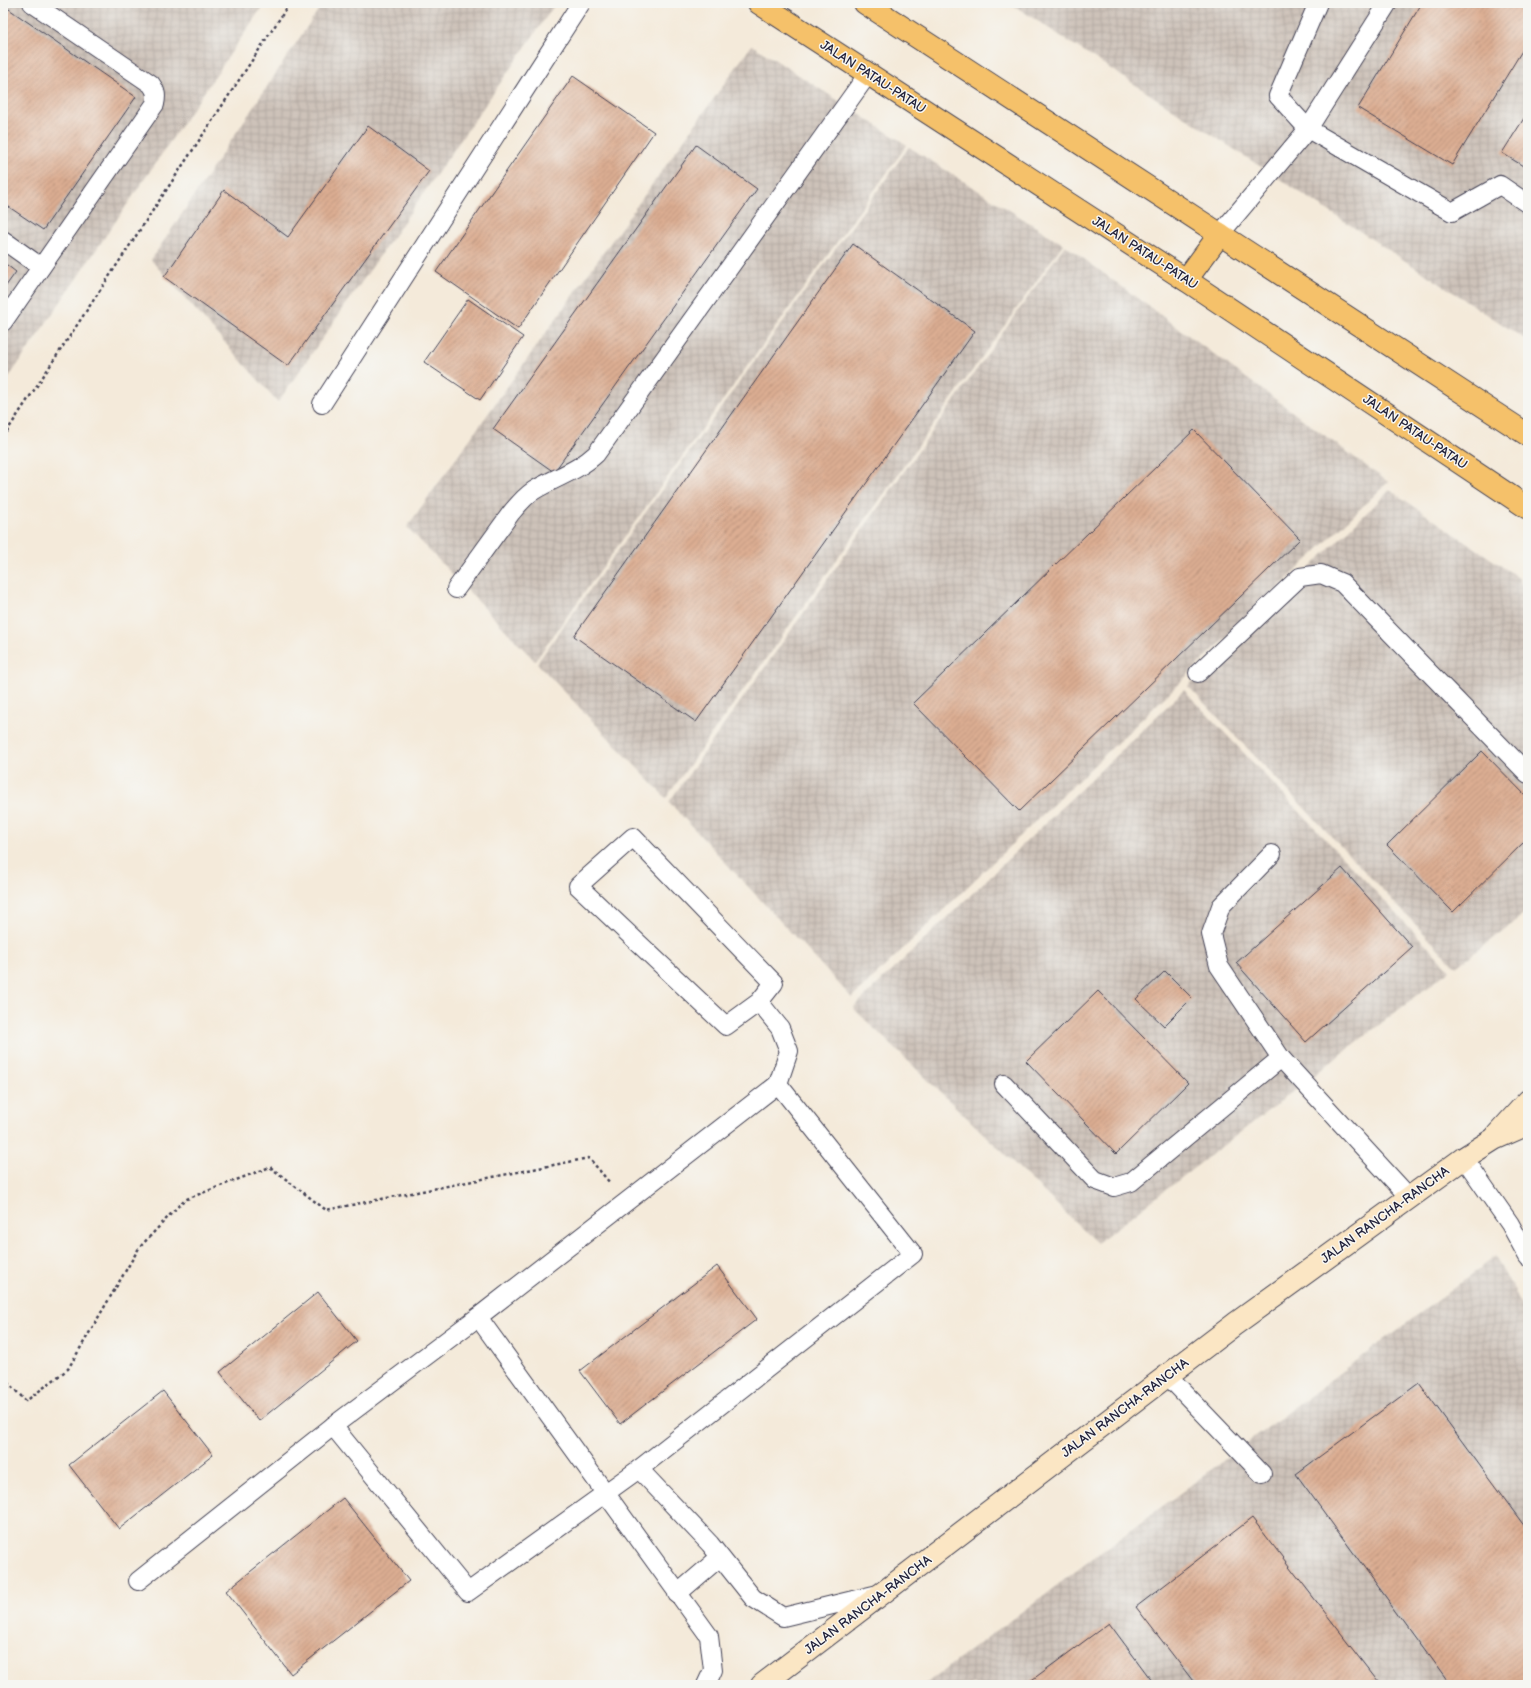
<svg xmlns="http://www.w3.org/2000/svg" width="1531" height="1688" font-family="'Balsamiq Sans',sans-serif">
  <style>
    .industrial { fill: url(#industrial-grid) }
    .building { fill: url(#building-hatch) }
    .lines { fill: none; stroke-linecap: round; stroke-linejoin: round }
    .service-casing { stroke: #424053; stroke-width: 20 }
    .secondary-casing { stroke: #424053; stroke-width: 24 }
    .primary-casing { stroke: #424053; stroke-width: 24 }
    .path { stroke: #424053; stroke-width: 2.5; stroke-dasharray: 3 3; stroke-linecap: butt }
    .service { stroke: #fff; stroke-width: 18 }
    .secondary { stroke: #fbe6c4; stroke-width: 22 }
    .primary { stroke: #f5c16b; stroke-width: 22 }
    .labels { text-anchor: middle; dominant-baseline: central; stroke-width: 3; stroke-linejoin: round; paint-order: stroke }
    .street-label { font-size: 13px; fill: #22223b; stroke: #f6f6f2 }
  </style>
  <defs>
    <pattern id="industrial-grid" width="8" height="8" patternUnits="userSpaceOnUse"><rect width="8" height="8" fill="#cdc2b9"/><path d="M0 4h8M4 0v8" fill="none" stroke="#b0a6a0"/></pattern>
    <pattern id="building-hatch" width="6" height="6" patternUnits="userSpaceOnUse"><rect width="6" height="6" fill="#dcad92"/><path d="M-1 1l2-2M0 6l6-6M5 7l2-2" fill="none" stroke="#b28c78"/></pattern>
  </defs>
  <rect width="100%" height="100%" fill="#f6f6f2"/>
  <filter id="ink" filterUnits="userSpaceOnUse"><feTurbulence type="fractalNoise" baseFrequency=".025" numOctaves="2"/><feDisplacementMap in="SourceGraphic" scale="8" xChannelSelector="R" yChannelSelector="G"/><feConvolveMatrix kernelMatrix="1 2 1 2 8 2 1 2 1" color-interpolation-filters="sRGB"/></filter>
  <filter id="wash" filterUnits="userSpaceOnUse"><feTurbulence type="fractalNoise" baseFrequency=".012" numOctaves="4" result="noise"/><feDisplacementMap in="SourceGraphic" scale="16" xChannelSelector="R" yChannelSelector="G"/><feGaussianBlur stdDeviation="0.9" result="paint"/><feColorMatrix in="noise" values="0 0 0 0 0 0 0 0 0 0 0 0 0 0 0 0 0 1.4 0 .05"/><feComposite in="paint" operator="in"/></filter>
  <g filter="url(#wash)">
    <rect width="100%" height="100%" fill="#f4eada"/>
    <!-- industrial -->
    <g class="industrial">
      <polygon points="3,3 265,3 3,386"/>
      <polygon points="323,3 556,3 278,402 151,260"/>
      <polygon points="1010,3 1528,3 1528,341"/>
      <polygon points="752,45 907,145 535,661 407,527"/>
      <polygon points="909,147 1063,244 666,798 537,663"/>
      <polygon points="1065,245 1388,482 852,998 669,802"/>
      <polygon points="1390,490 1519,578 1528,602 1528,911 1456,967 1188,686"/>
      <polygon points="1184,690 1450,970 1097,1243 853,1008"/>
      <polygon points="1495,1257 1528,1315 1528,1685 924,1685"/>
    </g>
    <g id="blocks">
      <!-- building -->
      <g class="building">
        <polygon points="1422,3 1528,3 1528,41 1452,165 1358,108"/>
        <polygon points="3,5 136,97 43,230 3,203"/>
        <polygon points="573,76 654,132 518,329 436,272"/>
        <polygon points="1528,112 1528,169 1502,153"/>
        <polygon points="368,126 429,171 288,366 164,277 224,190 288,237"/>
        <polygon points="696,145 757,189 554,472 493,429"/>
        <polygon points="853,244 975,331 696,722 574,636"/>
        <polygon points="3,262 16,272 3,290"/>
        <polygon points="468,299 523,337 480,400 424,362"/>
        <polygon points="1194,430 1300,539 1019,811 913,703"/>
        <polygon points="1482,751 1528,798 1528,838 1453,912 1387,845"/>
        <polygon points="1342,868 1412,947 1306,1042 1236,963"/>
        <polygon points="1165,971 1192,998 1164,1026 1136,999"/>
        <polygon points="1098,991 1188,1083 1116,1154 1026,1061"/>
        <polygon points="717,1266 757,1319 620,1424 580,1371"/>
        <polygon points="318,1292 357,1341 259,1421 220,1372"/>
        <polygon points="1419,1383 1528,1531 1528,1685 1450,1685 1296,1474"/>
        <polygon points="163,1391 213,1455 119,1529 69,1465"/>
        <polygon points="343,1498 409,1581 291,1674 226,1591"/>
        <polygon points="1252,1518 1381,1685 1196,1685 1136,1607"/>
        <polygon points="1109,1623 1155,1685 1025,1685"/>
      </g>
    </g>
  </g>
  <g filter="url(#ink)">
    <use href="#blocks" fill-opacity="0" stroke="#424053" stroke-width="1"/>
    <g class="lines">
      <defs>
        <g id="service">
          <polyline points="1318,3 1278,96 1308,129 1452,212 1500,185 1528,204"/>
          <polyline points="1220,234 1308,129 1388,3"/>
          <polyline points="3,240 41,267"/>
          <path d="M3,322L155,104C157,95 156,91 151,84L32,3"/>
          <polyline points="322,404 581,3"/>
          <path d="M456,589L511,513C517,506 524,497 533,491C554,478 578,471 596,454L868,74"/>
          <polyline points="1198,673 1300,577 1321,574 1342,583 1528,774"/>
          <polyline points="1272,854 1221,906 1211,934 1219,966 1281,1058 1409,1197"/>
          <polyline points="1004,1084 1095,1180 1114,1187 1131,1182 1281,1058"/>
          <polyline points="1464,1158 1510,1224 1528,1257"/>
          <polyline points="1168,1376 1262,1474"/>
          <polyline points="333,1426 468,1592 639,1469 913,1254 778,1084"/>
          <polyline points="639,1469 710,1544 753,1598 783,1617 878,1594"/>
          <polyline points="138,1581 333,1426 478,1317"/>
          <polyline points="677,1594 720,1557"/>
          <polyline points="706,1685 713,1670 709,1636 478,1317 778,1084 789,1051 780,1028 759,1002 774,983 633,837 578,886 726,1026 759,1002"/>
        </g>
        <g id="secondary">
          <polyline points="1497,1135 1528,1101"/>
          <polyline points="762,1685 1235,1324 1464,1158 1494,1139 1528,1124"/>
        </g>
        <g id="primary">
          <polyline points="759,3 1186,280 1528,508"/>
          <polyline points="865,3 1528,435"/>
          <polyline points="1186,280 1220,234"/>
        </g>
      </defs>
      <!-- service casing -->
      <use href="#service" class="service-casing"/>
      <!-- secondary casing -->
      <use href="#secondary" class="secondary-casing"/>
      <!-- primary casing -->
      <use href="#primary" class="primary-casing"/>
      <!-- path -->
      <g class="path">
        <polyline points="3,437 290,3"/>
        <polyline points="3,1378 26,1401 68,1369 139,1248 184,1200 270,1167 326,1210 589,1158 610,1183"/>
      </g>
      <!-- service -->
      <use href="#service" class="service"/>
      <!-- secondary -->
      <use href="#secondary" class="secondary"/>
      <!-- primary -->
      <use href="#primary" class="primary"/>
    </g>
  </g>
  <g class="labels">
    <!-- street labels -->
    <g class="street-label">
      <text transform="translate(873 77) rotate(33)">JALAN PATAU-PATAU</text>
      <text transform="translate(1145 253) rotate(33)">JALAN PATAU-PATAU</text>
      <text transform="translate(1415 432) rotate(34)">JALAN PATAU-PATAU</text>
      <text transform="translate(1385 1215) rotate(-36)">JALAN RANCHA-RANCHA</text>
      <text transform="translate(1125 1408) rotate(-37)">JALAN RANCHA-RANCHA</text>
      <text transform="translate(868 1605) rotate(-37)">JALAN RANCHA-RANCHA</text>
    </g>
  </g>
  <!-- margin -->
  <rect width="1531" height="1688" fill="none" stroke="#f6f6f2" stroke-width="16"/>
</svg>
